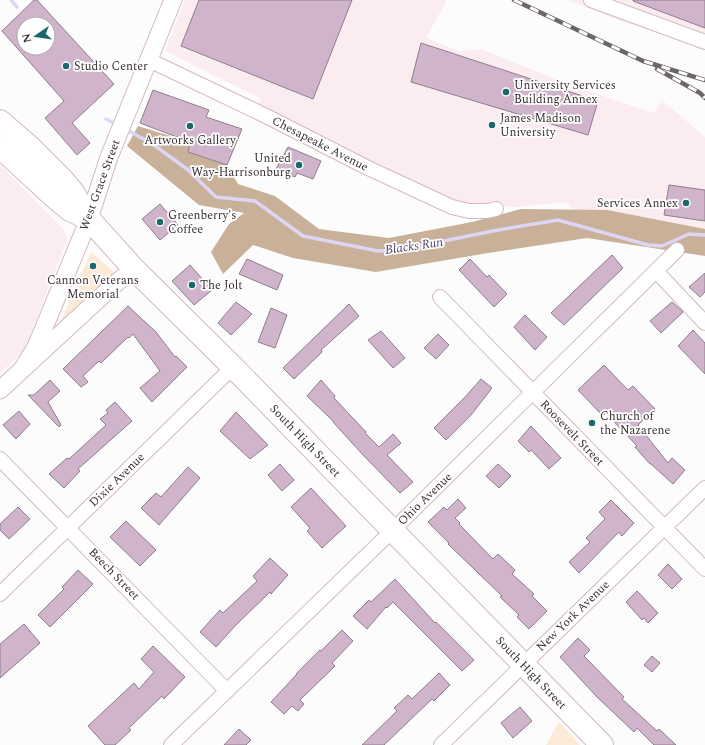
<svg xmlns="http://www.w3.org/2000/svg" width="705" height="745" font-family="Spectral,serif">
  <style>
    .built { fill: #fbecef }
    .green { fill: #fcead7 }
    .forest { fill: #c8b198 }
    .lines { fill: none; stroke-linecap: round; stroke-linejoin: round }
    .stream { stroke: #ded5f5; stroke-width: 3.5 }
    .building { fill: #cfb4cb; stroke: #8f7d8d; fill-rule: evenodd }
    .minor-casing { stroke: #d4b9bf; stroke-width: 16 }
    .tertiary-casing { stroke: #d4b9bf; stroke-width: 19 }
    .primary-casing { stroke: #d4b9bf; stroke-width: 24 }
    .minor { stroke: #fff; stroke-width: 14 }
    .tertiary { stroke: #fff; stroke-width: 17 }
    .primary { stroke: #fff; stroke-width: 22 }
    .rail-casing { stroke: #6d6567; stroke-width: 4.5 }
    .rail { stroke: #fff; stroke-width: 3; stroke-dasharray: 9; stroke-linecap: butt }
    .poi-dot { fill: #1a686c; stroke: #fff; stroke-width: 1.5 }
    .labels { text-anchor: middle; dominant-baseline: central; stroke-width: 3.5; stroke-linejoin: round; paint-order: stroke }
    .poi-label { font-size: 12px; fill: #382d2f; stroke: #fff; text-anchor: start }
    .street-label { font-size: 12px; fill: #382d2f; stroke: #fff }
    .water-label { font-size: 13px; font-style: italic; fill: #534571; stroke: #fff }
  </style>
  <rect width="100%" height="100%" fill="#fcfcfc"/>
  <!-- built -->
  <g class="built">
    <polygon points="185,0 447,0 426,38 459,51 481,49 570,85 654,113 662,100 705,137 705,245 585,220 566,202 516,207 462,205 256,107 261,99 165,51"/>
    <polygon points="568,0 705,0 705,48 613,18"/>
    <polygon points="0,165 64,230 67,240 24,351 0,373"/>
  </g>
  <!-- green -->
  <g class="green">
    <polygon points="91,252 116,274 60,323"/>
    <polygon points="559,722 580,745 546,745"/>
  </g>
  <!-- forest -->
  <polygon class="forest" points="138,126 190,142 188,152 227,165 238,184 275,196 319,229 389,238 472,222 521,209 607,210 705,229 705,256 587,238 488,253 376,272 293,258 253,245 223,274 211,252 229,224 244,213 199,205 127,146"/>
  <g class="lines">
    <!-- stream -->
    <g class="stream">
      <polyline points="11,0 17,7"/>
      <polyline points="106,119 117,125"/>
      <polyline points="125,129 151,143 187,169 216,197 255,201 303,236 378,251 399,250 498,230 558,220 648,245 662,246 689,234 705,235"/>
    </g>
  </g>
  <!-- building -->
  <g class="building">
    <path d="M34,0H37L114,84L72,123L90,143L77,155L45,118L64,101L2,31ZM24,24H48V48H24Z"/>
    <polygon points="199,0 352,0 313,99 181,46"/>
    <polygon points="633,0 705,0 705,28 633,1"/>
    <polygon points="421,43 598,101 588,135 411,82"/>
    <polygon points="153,90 209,110 206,117 242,129 227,165 188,152 190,142 140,123"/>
    <polygon points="288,147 321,161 313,179 297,173 295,177 276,169"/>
    <polygon points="669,185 705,190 705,221 664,215"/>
    <polygon points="160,204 178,225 160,240 142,219"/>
    <polygon points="612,255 623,268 564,325 551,313"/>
    <polygon points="247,259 283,275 277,290 239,274"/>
    <polygon points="470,259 487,277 489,275 507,294 494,307 459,270"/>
    <polygon points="190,265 212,290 194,305 172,281"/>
    <polygon points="705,273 705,292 700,297 689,287"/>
    <polygon points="236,302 252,314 231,335 218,323"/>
    <polygon points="672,302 683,312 661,333 650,321"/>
    <polygon points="349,304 359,316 321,350 322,352 294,379 283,368"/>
    <polygon points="128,306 156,332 175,357 176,356 187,367 152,402 140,388 160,371 133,334 129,338 128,337 101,363 99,361 83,376 88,382 81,387 63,369"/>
    <polygon points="271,308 287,315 275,348 258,342"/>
    <polygon points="525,315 547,337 535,350 514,327"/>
    <polygon points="693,330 705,343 705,374 678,346"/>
    <polygon points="381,331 405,358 393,368 368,340"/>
    <polygon points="438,334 449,345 436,359 424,348"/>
    <polygon points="604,365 628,390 633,386 655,409 638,425 668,463 672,458 685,470 673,484 651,464 650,464 635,447 637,446 606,413 603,416 578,390"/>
    <polygon points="481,379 492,388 471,415 446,440 434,428 466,396"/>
    <polygon points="50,380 60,391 48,402 61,425 59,427 28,395 34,395"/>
    <polygon points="321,380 335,396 334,398 366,432 365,433 379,447 393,434 401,443 387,455 413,482 400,493 364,456 333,422 333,421 307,396"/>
    <polygon points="115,402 132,421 78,469 80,471 64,488 49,474 67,458 69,459 106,425 100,419 108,413 106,410"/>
    <polygon points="19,411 30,424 16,439 3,425"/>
    <polygon points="236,412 268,445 250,459 220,431"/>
    <polygon points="531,426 561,458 549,469 531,450 529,452 518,441"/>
    <polygon points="280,464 294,480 282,491 268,475"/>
    <polygon points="498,464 511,476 499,488 486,476"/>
    <polygon points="188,467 200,478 159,525 141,508 156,493 161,497"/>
    <polygon points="311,488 346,526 322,548 307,531 310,528 291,507"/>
    <polygon points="458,499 466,508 455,518 460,523 459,524 493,559 498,554 515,570 512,574 534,594 532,596 547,611 529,629 517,617 519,615 500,597 502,596 448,544 449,543 428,522 444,507 447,510"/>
    <polygon points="611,500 634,523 622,536 619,532 579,573 569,562 590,542 586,538 605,519 599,512"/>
    <polygon points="18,507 30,519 9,539 0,530 0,524"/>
    <polygon points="126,521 156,550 140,566 110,537"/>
    <polygon points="270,558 288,575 271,594 270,592 236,625 216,647 200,632 220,610 223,613 257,581 253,576"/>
    <polygon points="668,564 682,579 672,589 658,575"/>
    <polygon points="78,570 93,584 50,627 38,615 64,589 62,587"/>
    <polygon points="395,579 435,623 436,622 474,660 462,671 393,602 387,608 386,607 367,629 353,616 369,600 371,602"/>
    <polygon points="637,591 658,613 648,623 644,618 642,620 626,602"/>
    <polygon points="24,624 40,643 0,678 0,644"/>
    <polygon points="342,630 353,641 332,663 335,666 300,700 304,704 298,711 292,706 284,714 271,702 297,674 296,674 320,650 321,651"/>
    <polygon points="578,638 590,650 584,656 624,697 622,699 657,731 659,729 676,745 654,745 637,728 634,732 597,697 560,657"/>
    <polygon points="153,646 185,677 164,699 162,696 129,728 131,730 115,745 105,745 88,726 134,683 139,689 154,672 141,659"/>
    <polygon points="652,656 660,663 652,672 644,665"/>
    <polygon points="439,673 450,685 434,701 432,699 384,745 362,745 397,711 394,708 408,695 412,699"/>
    <polygon points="520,707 532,721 513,738 501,723"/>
    <polygon points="239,729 251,740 246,745 224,745"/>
  </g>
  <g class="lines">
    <defs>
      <g id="minor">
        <polyline points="591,0 705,42"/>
        <polyline points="149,60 266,116 368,168 452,207 469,211 487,211 496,209"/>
        <polyline points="656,271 705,323"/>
        <polyline points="440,297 705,569"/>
        <polyline points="0,459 227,691"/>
        <polyline points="0,594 233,367"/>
        <polyline points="171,745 393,530 677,250"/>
        <polyline points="441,745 705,488"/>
      </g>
      <g id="tertiary">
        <polyline points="23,368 36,347 89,219 109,157 173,0"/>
        <polyline points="0,390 116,283 134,269"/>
      </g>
      <g id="primary">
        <polyline points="0,121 30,147 62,179 73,192 89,219"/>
        <polyline points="0,147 53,196 70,210 89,219 134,269 233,367 602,745"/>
      </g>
    </defs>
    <!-- minor casing -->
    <use href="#minor" class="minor-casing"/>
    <!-- tertiary casing -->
    <use href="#tertiary" class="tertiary-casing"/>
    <!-- primary casing -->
    <use href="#primary" class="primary-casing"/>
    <!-- minor -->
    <use href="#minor" class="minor"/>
    <!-- tertiary -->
    <use href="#tertiary" class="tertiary"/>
    <!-- primary -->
    <use href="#primary" class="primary"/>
    <defs>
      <g id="rail">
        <polyline points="514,0 643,61 705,80"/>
        <polyline points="657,69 700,93 705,98"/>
      </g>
    </defs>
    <!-- rail casing -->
    <use href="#rail" class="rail-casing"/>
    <!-- rail -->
    <use href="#rail" class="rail"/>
  </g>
  <!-- markers -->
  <g class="poi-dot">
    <circle cx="66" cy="66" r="4"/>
    <circle cx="506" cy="92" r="4"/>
    <circle cx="492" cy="125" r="4"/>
    <circle cx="190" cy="126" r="4"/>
    <circle cx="299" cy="165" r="4"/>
    <circle cx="686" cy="203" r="4"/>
    <circle cx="160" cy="222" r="4"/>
    <circle cx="93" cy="266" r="4"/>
    <circle cx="192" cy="285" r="4"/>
    <circle cx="592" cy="423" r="4"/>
  </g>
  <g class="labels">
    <!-- poi labels -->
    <g class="poi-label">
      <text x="74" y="66">Studio Center</text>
      <text x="514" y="85">University Services<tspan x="514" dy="14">Building Annex</tspan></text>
      <text x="500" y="118">James Madison<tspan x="500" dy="14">University</tspan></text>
      <text x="190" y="140" text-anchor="middle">Artworks Gallery</text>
      <text x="291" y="158" text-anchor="end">United<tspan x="291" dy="14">Way-Harrisonburg</tspan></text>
      <text x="678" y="203" text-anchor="end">Services Annex</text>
      <text x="168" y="215">Greenberry's<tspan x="168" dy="14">Coffee</tspan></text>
      <text x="93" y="280" text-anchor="middle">Cannon Veterans<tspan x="93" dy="14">Memorial</tspan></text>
      <text x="200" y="285">The Jolt</text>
      <text x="600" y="416">Church of<tspan x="600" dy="14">the Nazarene</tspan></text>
    </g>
    <!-- street labels -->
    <g class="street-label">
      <text transform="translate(320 144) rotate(27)">Chesapeake Avenue</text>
      <text transform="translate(100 185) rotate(-70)">West Grace Street</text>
      <text transform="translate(572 433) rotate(46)">Roosevelt Street</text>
      <text transform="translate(305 441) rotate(46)">South High Street</text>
      <text transform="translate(117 480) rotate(-44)">Dixie Avenue</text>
      <text transform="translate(425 499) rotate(-44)">Ohio Avenue</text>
      <text transform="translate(114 574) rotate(46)">Beech Street</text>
      <text transform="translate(573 616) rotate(-44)">New York Avenue</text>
      <text transform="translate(531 673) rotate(46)">South High Street</text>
    </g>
    <!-- water labels -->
    <g class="water-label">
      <text transform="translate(414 246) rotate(-8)">Blacks Run</text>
    </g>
  </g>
  <!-- north arrow -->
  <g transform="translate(36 36) rotate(257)"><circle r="19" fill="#ffffff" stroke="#afabac"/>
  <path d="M0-3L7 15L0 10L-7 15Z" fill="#1a686c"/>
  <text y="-6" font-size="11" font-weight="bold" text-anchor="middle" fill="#382d2f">N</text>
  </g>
</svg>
